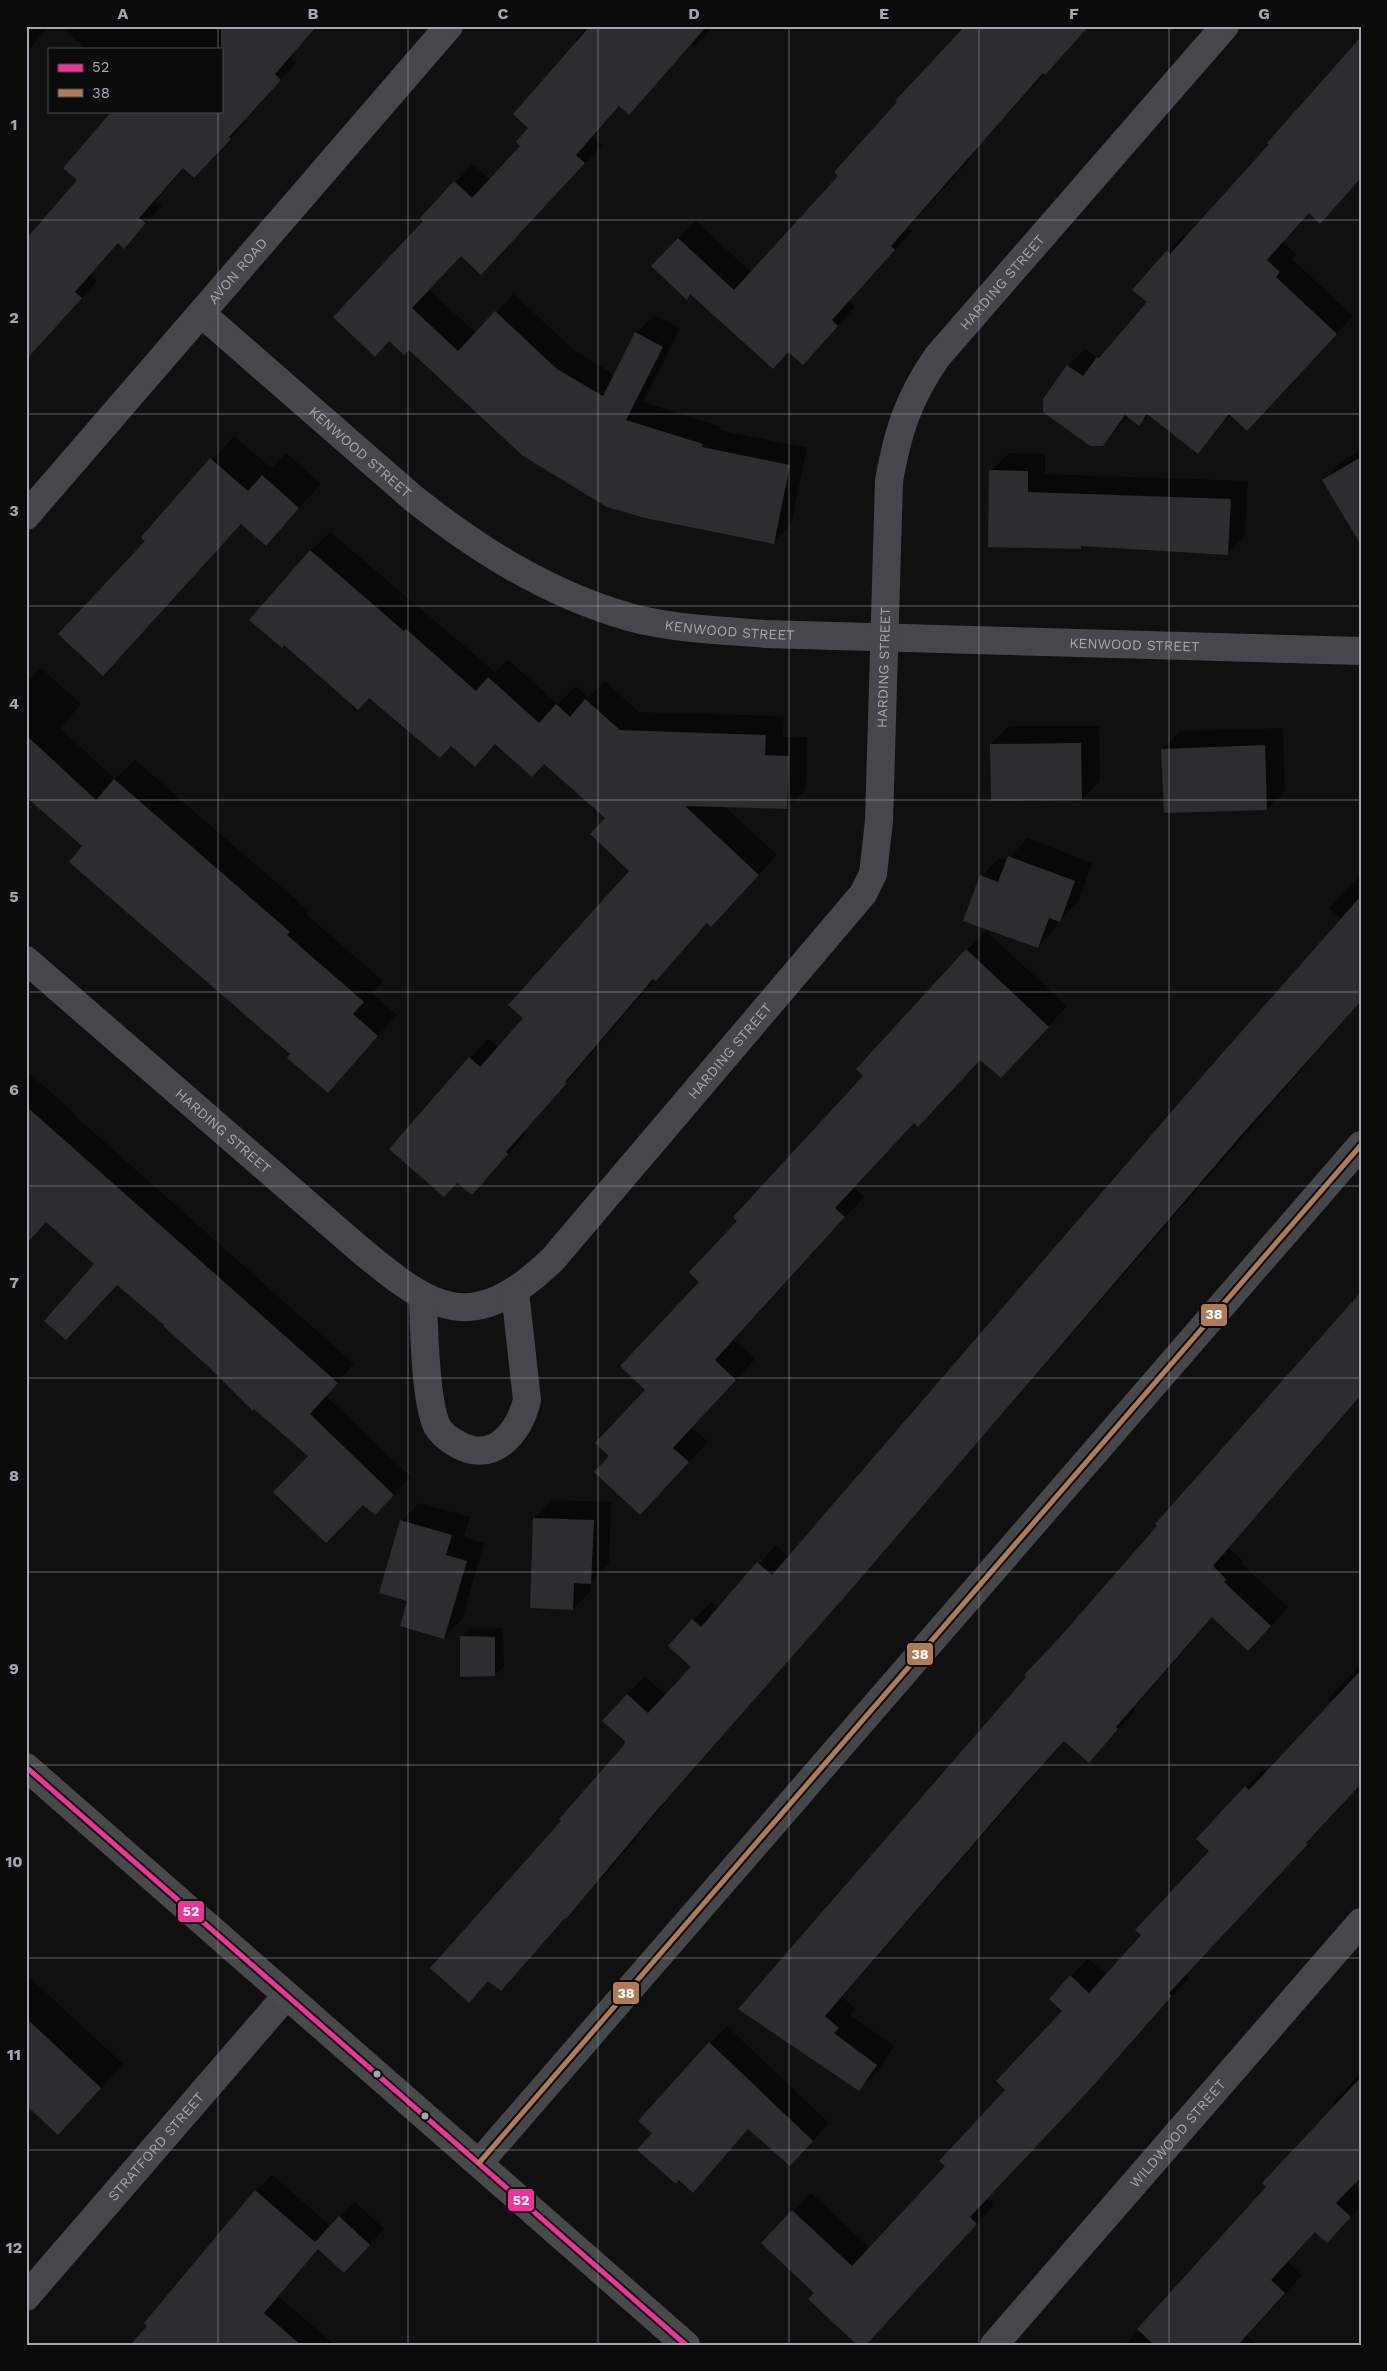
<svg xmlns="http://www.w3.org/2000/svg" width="1387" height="2371" font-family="'Work Sans',sans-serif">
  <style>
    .shadow { fill: #0007 }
    .building { fill: #2c2d2e }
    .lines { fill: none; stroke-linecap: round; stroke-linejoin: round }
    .minor { stroke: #45474a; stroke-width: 28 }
    .major { stroke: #48494b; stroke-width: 28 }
    .bus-1-casing { stroke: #0b0b0c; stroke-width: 9 }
    .bus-2-casing { stroke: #0b0b0c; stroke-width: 9 }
    .bus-1 { stroke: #ef339a; stroke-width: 5 }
    .bus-2 { stroke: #b07c57; stroke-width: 5 }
    .grid { fill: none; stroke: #a3a8b0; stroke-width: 1; stroke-opacity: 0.55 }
    .bus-dot { fill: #a3a8b0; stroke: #0b0b0c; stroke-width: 2 }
    .labels { text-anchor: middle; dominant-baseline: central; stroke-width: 4; stroke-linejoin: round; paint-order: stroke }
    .street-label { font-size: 14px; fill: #a3a8b0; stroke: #0b0b0c }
    .line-badge { stroke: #0b0b0c; stroke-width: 2 }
    .badge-label { font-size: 14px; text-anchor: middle; font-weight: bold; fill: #fff }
    .neatline { fill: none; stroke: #a3a8b0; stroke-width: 2 }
    .grid-label { font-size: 16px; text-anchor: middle; font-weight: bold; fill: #a3a8b0 }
  </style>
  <rect width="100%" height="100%" fill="#101011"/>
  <!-- shadow -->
  <g class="shadow">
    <polygon points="26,26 49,26 26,53"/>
    <polygon points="60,26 317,26 290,57 296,63 244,120 246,122 210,160 184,168 155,201 162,206 124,247 119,243 90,275 97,281 26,360 26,241 221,111 221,49 86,49"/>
    <polygon points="588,26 714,26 695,46 692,44 629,113 620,105 593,137 602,145 498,256 461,255 429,290 476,333 514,294 575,351 615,375 636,333 654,315 680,328 643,402 720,426 719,430 807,448 791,524 773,542 409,348 404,353 424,221 421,218 473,164 490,180 522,146 578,42 575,40"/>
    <polygon points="1088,26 968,157 970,159 908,228 912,231 849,301 855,307 803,363 789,351 691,294 687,298 678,239 696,221 752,273"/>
    <polygon points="1361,38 1361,179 1320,222 1310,212 1283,242 1296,254 1292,259 1353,316 1264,412 1231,414 1198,453 1149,414 1139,424 1128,416 1102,445 1068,366 1085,349 1098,358 1116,341 1149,302 1168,251 1185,234 1187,237"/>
    <polygon points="234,436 271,468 286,453 321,484 266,544 242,523 103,674 147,541 142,537"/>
    <polygon points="1361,450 1361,543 1323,480 1341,462"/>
    <polygon points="1009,453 1045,454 1045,474 1248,481 1245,536 1227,554 1083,545 1080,548 991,471"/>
    <polygon points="330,532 495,672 508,660 558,704 576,686 588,698 605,681 639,712 784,716 783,737 807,737 806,789 787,808 724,806 777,855 730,906 708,922 674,961 655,979 524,1132 526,1134 472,1194 470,1058 488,1039 499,1048 525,1018 631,871 607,818 544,763 496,744 475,766 311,551"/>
    <polygon points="41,668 81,704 60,728 115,779 135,760 309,911 306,914 383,981 372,994 397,1015 328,1092 84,846 31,800 26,804 26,683"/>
    <polygon points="1009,726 1099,726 1100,781 1082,799 991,744"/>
    <polygon points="1283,728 1285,791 1267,809 1162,749 1180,731"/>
    <polygon points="1027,838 1092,863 1078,902 1059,920 1055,929 1037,947 981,876 999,858 1007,861"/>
    <polygon points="1361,874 1361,1001 676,1789 613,1866 500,1990 489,1980 469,2001 562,1821 625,1746 627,1694 645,1677 666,1695 693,1667 693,1620 711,1602 719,1609 776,1545 789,1557 1342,920 1329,908"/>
    <polygon points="986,931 1067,1006 1020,1057 981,1059 914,1122 853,1187 864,1197 734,1340 755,1359 692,1427 708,1442 659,1494 610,1456 701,1282 739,1221 864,1076 967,950"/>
    <polygon points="26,1070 74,1113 73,1114 354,1364 326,1396 411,1477 393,1496 310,1456 118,1284 66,1339 96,1263 26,1204"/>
    <polygon points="1361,1294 1361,1396 1229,1548 1243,1561 1241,1563 1288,1607 1266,1632 1213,1617 1133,1709 1135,1711 1089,1761 1065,1740 842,1997 856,2009 850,2015 894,2046 877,2072 859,2089 740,2008"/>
    <polygon points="552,1500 611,1502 609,1564 591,1582 591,1591 573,1609 534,1518"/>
    <polygon points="419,1503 470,1517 464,1537 484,1543 462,1620 444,1638 408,1600 401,1521"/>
    <polygon points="470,1628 503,1628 504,1666 495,1675 461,1637"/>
    <polygon points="1361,1664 1361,1784 1186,1975 1189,1978 1109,2068 987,2199 994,2205 880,2330 815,2293 763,2243 811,2193 870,2248 947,2166 1007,2090 1064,2011 1071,1976 1088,1959 1107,1975 1142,1935 1211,1851 1198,1838 1264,1769 1267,1772 1332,1703 1328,1699"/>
    <polygon points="26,1974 123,2064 58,2133 26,2104"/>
    <polygon points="727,2026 829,2123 807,2147 749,2128 693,2191 710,2043"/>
    <polygon points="1361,2073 1361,2176 1353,2184 1361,2191 1361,2206 1345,2224 1316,2231 1288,2262 1302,2275 1247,2336 1256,2344 1125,2345 1268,2187 1336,2105 1333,2103"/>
    <polygon points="272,2175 331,2226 355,2202 384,2229 360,2255 319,2248 278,2296 335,2345 132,2345 256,2191"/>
  </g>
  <!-- building -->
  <g class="building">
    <polygon points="221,26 317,26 275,74 281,80 229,137 231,139 194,178 183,168 139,218 146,223 124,249 118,243 75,292 82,298 26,360 26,239 77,180 63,168 112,111 221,111"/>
    <polygon points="590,26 707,26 629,115 619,106 576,155 585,163 481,275 461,256 412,308 458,351 495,311 557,369 603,396 635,332 663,347 626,420 703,444 702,447 790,465 774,544 645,518 607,507 523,456 409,350 404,355 389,341 375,357 333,317 423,221 420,218 454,181 472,198 520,146 516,142 528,128 513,114"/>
    <polygon points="965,26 1089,26 1045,75 1043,73 891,246 895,250 832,320 838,326 803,365 788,352 773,369 690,294 687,300 651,266 678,238 734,290 838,176 834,172 897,102 895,101"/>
    <polygon points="1361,37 1361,178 1320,224 1309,213 1267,260 1280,272 1276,277 1337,334 1247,431 1229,414 1198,454 1147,414 1139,426 1125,415 1103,446 1090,446 1043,412 1043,399 1067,365 1083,376 1097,357 1099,358 1147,302 1132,290 1167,250 1170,254 1269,144 1267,143"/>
    <polygon points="1361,457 1361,545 1322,480"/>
    <polygon points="210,458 248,491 262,475 299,508 266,546 241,524 103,676 58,634 145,541 141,537"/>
    <polygon points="989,470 1028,471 1028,492 1231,499 1228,555 1081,546 1081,549 988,547"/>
    <polygon points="310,550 404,631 406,629 476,691 488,677 539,723 556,704 570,717 585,699 620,730 766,735 765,755 789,756 787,809 685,806 759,875 711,927 707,923 656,981 653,979 565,1082 567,1083 506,1152 508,1154 472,1195 457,1183 444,1197 389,1149 469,1057 480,1067 523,1018 508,1005 629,871 590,834 605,818 544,764 532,777 495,744 475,767 451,746 440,758 369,698 358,710 284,645 282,648 249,620"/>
    <polygon points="26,735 96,800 114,779 290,932 287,935 364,1002 353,1014 378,1036 328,1093 287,1058 290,1054 69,862 82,846 26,797"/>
    <polygon points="1081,743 1082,800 991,801 990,744"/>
    <polygon points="1265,745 1267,810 1164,813 1161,749"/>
    <polygon points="1008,856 1075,881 1060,922 1049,918 1038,948 963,921 980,875 998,882"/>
    <polygon points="1361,896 1361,1001 1238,1139 854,1586 658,1809 566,1919 565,1918 501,1991 488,1981 469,2003 430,1968 561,1821 559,1819 624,1745 625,1741 602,1721 627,1694 648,1713 691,1667 668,1646 692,1619 701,1627 757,1562 772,1575 1204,1074"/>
    <polygon points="966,949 1049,1027 1001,1078 980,1060 918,1127 914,1123 835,1208 845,1217 715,1360 736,1380 673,1448 689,1462 640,1515 594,1472 609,1456 595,1443 645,1390 620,1366 699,1282 689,1272 737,1221 733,1217 863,1076 856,1069"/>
    <polygon points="26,1106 338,1383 310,1414 394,1495 375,1515 363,1505 326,1543 273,1492 308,1456 254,1409 253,1411 210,1368 163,1326 164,1325 117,1285 66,1340 44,1321 94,1264 46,1222 26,1244"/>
    <polygon points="1361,1292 1361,1395 1213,1566 1226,1579 1224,1582 1271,1626 1248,1651 1212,1617 1116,1727 1118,1729 1089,1763 1064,1741 1019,1791 825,2016 839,2028 834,2033 877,2065 859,2091 738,2009 1026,1677 1024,1675 1060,1637 1157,1526 1155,1524"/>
    <polygon points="533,1518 594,1520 591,1584 574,1583 573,1610 530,1608"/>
    <polygon points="400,1520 452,1535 446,1555 467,1561 444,1639 400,1626 407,1601 379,1593"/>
    <polygon points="460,1636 495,1637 495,1676 460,1677"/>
    <polygon points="1361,1670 1361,1784 1306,1843 1308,1844 1169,1993 1172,1996 1092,2087 970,2217 977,2224 866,2345 857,2345 808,2299 814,2293 761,2243 792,2210 852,2266 945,2166 939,2161 1005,2090 996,2081 1062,2011 1049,1999 1070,1975 1089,1993 1141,1935 1135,1930 1209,1851 1196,1839 1245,1786 1249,1790"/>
    <polygon points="26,2018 101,2088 58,2135 26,2105"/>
    <polygon points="709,2042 813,2141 790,2166 748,2129 693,2193 679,2180 676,2184 637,2150 652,2133 638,2121"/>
    <polygon points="1361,2077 1361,2177 1336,2203 1351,2217 1327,2243 1315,2232 1271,2280 1285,2293 1238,2345 1154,2345 1137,2329 1266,2187 1262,2183"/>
    <polygon points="255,2190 315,2242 339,2216 370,2245 344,2273 318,2249 264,2313 301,2345 130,2345 147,2326 144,2323"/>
  </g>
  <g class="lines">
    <!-- minor -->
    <g class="minor">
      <path id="s1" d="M202,314L413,498C477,549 548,594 629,617C673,629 720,630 765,634L1361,651"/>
      <path id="s2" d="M26,516L449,26"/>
      <path id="s3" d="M26,960L357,1247C433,1311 472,1337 553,1259L863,894L873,874L879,821L889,481C898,431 908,399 937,357L1225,26"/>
      <path d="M423,1297C424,1327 425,1401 437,1426C441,1434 450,1440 457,1444C493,1465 519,1433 527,1400L515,1292"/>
      <polyline points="479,2163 1361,1145"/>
      <path id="s4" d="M26,2297L286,1996"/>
      <path id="s5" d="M994,2345L1361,1922"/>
    </g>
    <!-- major -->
    <polyline class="major" points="26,1767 686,2345"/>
    <defs>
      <polyline id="bus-1" points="26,1767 686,2345"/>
      <polyline id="bus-2" points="479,2163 1361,1145"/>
    </defs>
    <!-- bus-1 casing -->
    <use href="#bus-1" class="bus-1-casing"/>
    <!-- bus-2 casing -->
    <use href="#bus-2" class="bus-2-casing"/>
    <!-- bus-1 -->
    <use href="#bus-1" class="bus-1"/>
    <!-- bus-2 -->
    <use href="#bus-2" class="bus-2"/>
  </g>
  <!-- grid -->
  <path class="grid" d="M218,26V49M408,26V2345M598,26V2345M789,26V2345M979,26V2345M1169,26V2345M218,111V2345M26,220H1361M26,414H1361M26,606H1361M26,800H1361M26,992H1361M26,1186H1361M26,1378H1361M26,1572H1361M26,1765H1361M26,1958H1361M26,2150H1361"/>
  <!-- markers -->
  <g class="bus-dot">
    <circle cx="377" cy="2074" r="4.5"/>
    <circle cx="425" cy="2116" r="4.5"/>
  </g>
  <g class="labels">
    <!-- street labels -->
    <g class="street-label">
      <text stroke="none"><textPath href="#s2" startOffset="324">AVON ROAD</textPath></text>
      <text stroke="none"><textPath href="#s3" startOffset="1795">HARDING STREET</textPath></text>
      <text stroke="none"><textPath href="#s1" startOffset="210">KENWOOD STREET</textPath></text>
      <text stroke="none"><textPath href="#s1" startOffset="630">KENWOOD STREET</textPath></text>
      <text stroke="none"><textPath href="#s1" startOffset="1035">KENWOOD STREET</textPath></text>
      <text stroke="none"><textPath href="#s3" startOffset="1375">HARDING STREET</textPath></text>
      <text stroke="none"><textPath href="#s3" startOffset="940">HARDING STREET</textPath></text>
      <text stroke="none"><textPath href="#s3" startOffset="261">HARDING STREET</textPath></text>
      <text stroke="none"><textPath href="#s5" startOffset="280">WILDWOOD STREET</textPath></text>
      <text stroke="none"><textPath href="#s4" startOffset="199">STRATFORD STREET</textPath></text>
    </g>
  </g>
  <g class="line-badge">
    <rect x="1200" y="1303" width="28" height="24" rx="5" fill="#b07c57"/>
    <rect x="906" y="1642" width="28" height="24" rx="5" fill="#b07c57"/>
    <rect x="177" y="1900" width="28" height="23" rx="5" fill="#ef339a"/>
    <rect x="612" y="1981" width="28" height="24" rx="5" fill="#b07c57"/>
    <rect x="507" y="2188" width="28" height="24" rx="5" fill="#ef339a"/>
  </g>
  <g class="badge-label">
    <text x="1214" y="1319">38</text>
    <text x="920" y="1659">38</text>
    <text x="191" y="1916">52</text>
    <text x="626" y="1998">38</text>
    <text x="521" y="2205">52</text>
  </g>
  <!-- border -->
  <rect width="1387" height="2371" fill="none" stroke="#0b0b0c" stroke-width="55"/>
  <!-- legend -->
  <rect x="48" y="48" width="175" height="65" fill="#0b0b0c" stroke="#484a4e"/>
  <rect x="58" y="64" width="25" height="8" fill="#ef339a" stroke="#484a4e"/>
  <text x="92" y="72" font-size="15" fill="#a3a8b0">52</text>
  <rect x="58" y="89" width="25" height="8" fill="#b07c57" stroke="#484a4e"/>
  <text x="92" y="98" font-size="15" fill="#a3a8b0">38</text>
  <rect x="28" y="28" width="1332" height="2316" class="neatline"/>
  <g class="grid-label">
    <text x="123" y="19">A</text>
    <text x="313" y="19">B</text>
    <text x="503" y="19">C</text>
    <text x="694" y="19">D</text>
    <text x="884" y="19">E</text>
    <text x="1074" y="19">F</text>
    <text x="1264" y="19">G</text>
    <text x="14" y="130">1</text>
    <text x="14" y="323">2</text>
    <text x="14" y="516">3</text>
    <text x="14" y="709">4</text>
    <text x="14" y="902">5</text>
    <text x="14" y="1095">6</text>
    <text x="14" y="1288">7</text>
    <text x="14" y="1481">8</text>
    <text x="14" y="1674">9</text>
    <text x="14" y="1867">10</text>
    <text x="14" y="2060">11</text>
    <text x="14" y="2253">12</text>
  </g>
</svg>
